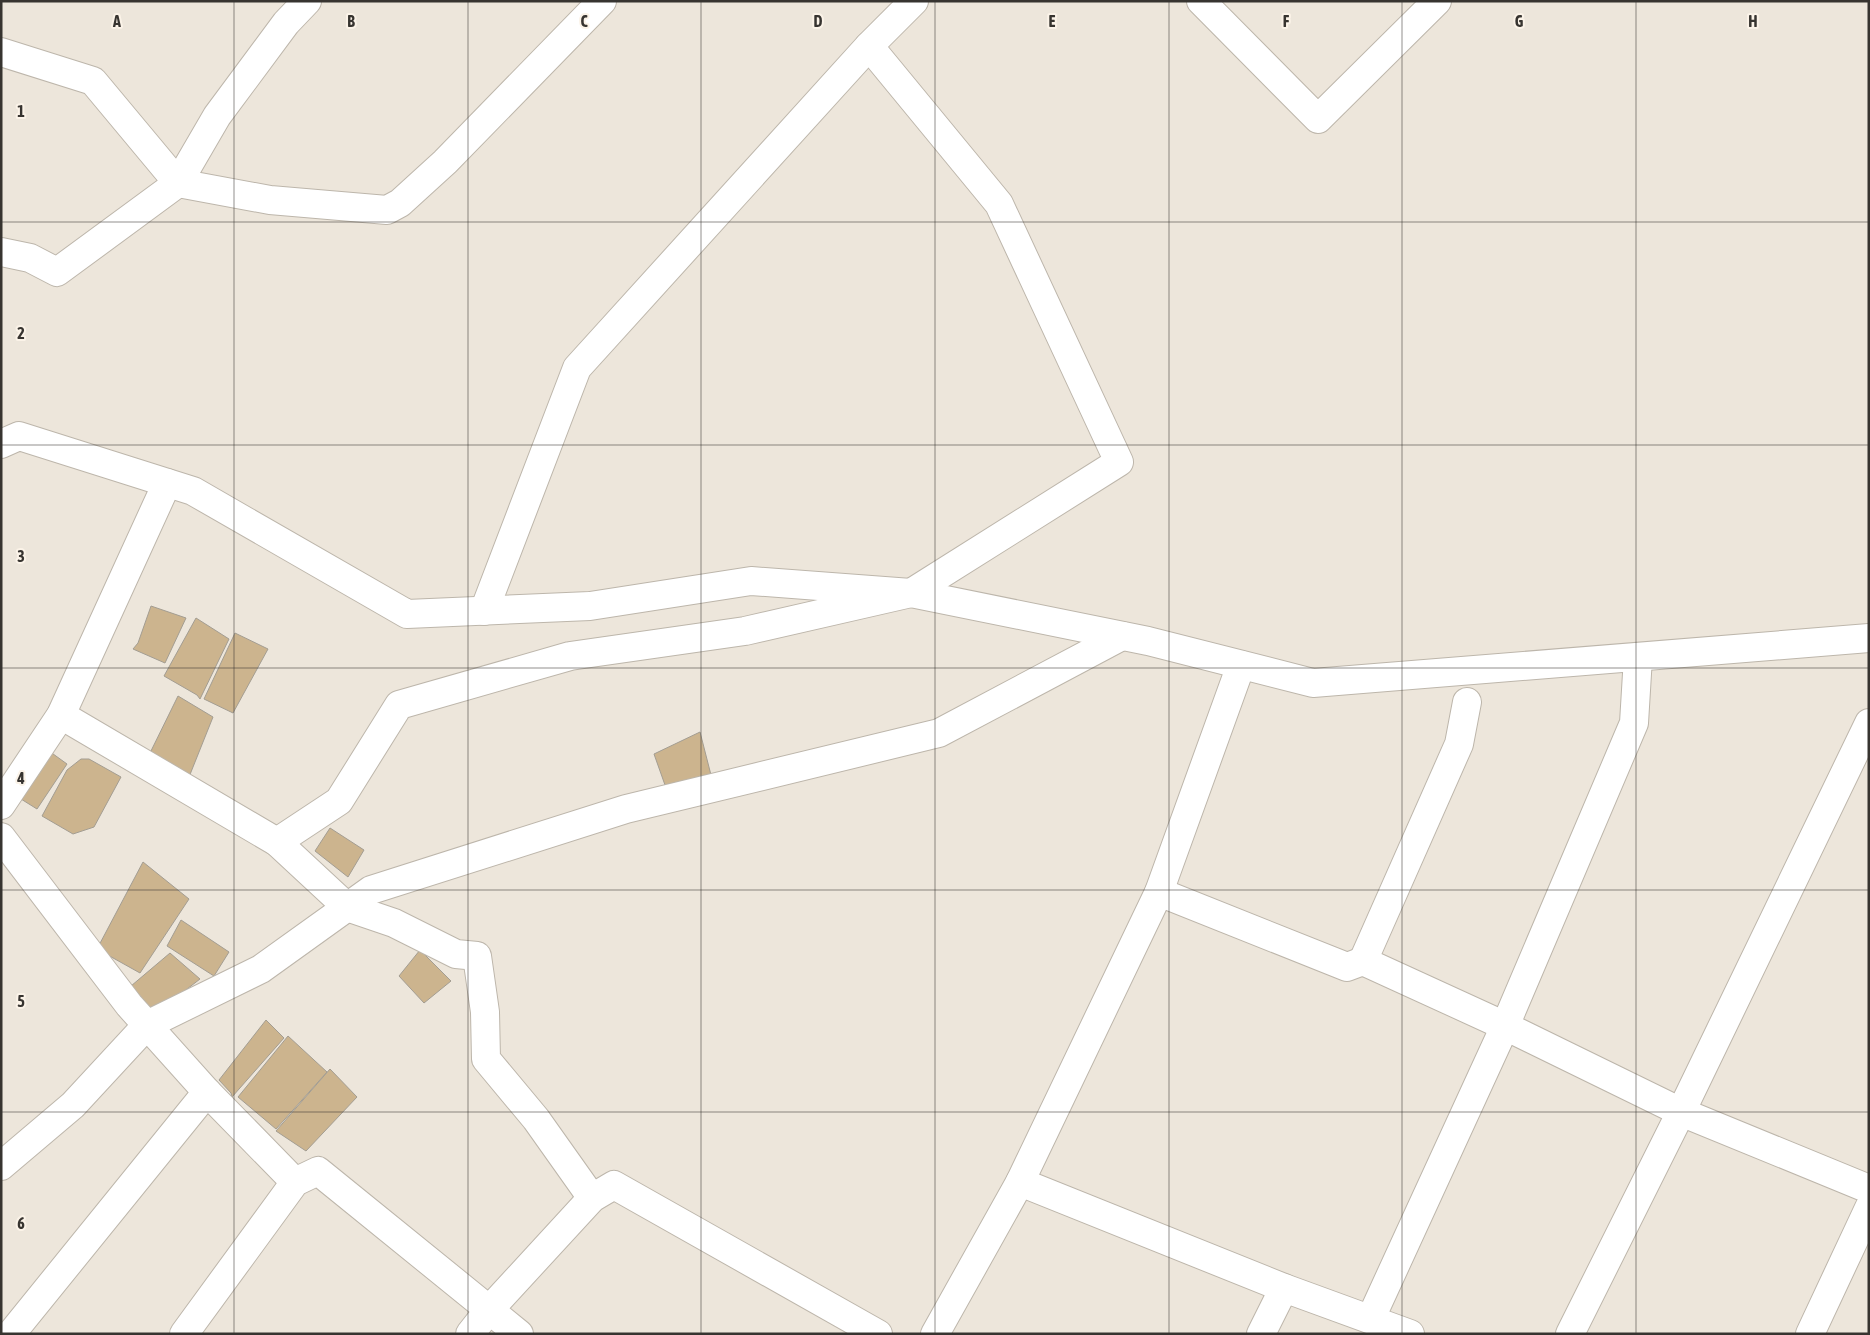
<svg xmlns="http://www.w3.org/2000/svg" width="1870" height="1335" font-family="'Asap Condensed',sans-serif">
  <style>
    .building { fill: #ccb48e; stroke: #a39d92 }
    .lines { fill: none; stroke-linecap: round; stroke-linejoin: round }
    .minor-casing { stroke: #bdb6ab; stroke-width: 30 }
    .secondary-casing { stroke: #bdb6ab; stroke-width: 30 }
    .minor { stroke: #fff; stroke-width: 28 }
    .secondary { stroke: #fff; stroke-width: 28 }
    .grid { fill: none; stroke: #373430; stroke-width: 1; stroke-opacity: 0.55 }
    .grid-label { font-size: 16px; text-anchor: middle; font-weight: bold; fill: #373430; stroke: #fbf3e8; stroke-width: 4; stroke-linejoin: round; paint-order: stroke }
  </style>
  <rect width="100%" height="100%" fill="#ede6db"/>
  <!-- building -->
  <g class="building">
    <polygon points="151,606 186,618 165,663 133,649 138,643"/>
    <polygon points="196,618 229,639 200,699 197,695 164,676"/>
    <polygon points="235,633 268,649 233,713 204,699"/>
    <polygon points="178,696 213,717 189,777 149,755"/>
    <polygon points="700,732 711,775 665,785 654,754"/>
    <polygon points="49,751 67,764 37,809 21,799"/>
    <polygon points="81,759 89,759 121,777 94,827 73,834 42,816 67,770"/>
    <polygon points="330,828 364,850 348,877 315,851"/>
    <polygon points="143,862 189,899 140,973 97,949"/>
    <polygon points="181,920 229,952 214,976 167,946"/>
    <polygon points="420,950 451,981 424,1003 399,976"/>
    <polygon points="170,953 200,979 152,1016 131,986"/>
    <polygon points="266,1020 284,1038 232,1097 231,1093 219,1080"/>
    <polygon points="288,1036 327,1072 276,1129 238,1097"/>
    <polygon points="330,1069 357,1097 306,1151 276,1131"/>
  </g>
  <g class="lines">
    <defs>
      <g id="minor">
        <polyline points="1201,1 1318,119 1437,1"/>
        <polyline points="1,52 93,81 178,183 270,200 387,210 400,203 445,162 602,1"/>
        <polyline points="1,252 30,258 57,272 178,183 217,116 286,23 307,1"/>
        <polyline points="484,611 577,368 869,46 914,1"/>
        <polyline points="61,715 277,842 347,907 394,923 456,954 477,956 485,1012 486,1059 536,1119 592,1198"/>
        <polyline points="1,805 61,715 167,483"/>
        <polyline points="1,837 129,1005 207,1092 295,1182"/>
        <polyline points="277,842 339,801 399,705 570,656 745,631 911,593 1119,462 999,204 869,46"/>
        <polyline points="1159,892 1347,967 1363,961 1505,1026 1681,1112 1869,1189"/>
        <polyline points="1363,961 1459,744 1467,702"/>
        <polyline points="1,1166 73,1105 147,1025 261,969 371,890 626,809 939,733 1122,636"/>
        <polyline points="1020,1182 1284,1288 1410,1334"/>
        <polyline points="1371,1318 1505,1026 1634,723 1638,657"/>
        <polyline points="11,1334 207,1092"/>
        <polyline points="184,1334 295,1182 318,1171 519,1334"/>
        <polyline points="470,1334 489,1310 592,1198 614,1185 878,1334"/>
        <polyline points="935,1334 1020,1182 1159,892 1241,665"/>
        <polyline points="1261,1334 1284,1288"/>
        <polyline points="1570,1334 1681,1112 1869,723"/>
        <polyline points="1810,1334 1869,1208"/>
      </g>
      <polyline id="secondary" points="1,444 19,436 193,491 407,614 590,606 751,581 911,593 1148,641 1313,683 1869,638"/>
    </defs>
    <!-- minor casing -->
    <use href="#minor" class="minor-casing"/>
    <!-- secondary casing -->
    <use href="#secondary" class="secondary-casing"/>
    <!-- minor -->
    <use href="#minor" class="minor"/>
    <!-- secondary -->
    <use href="#secondary" class="secondary"/>
  </g>
  <!-- grid -->
  <path class="grid" d="M234,1V1334M468,1V1334M701,1V1334M935,1V1334M1169,1V1334M1402,1V1334M1636,1V1334M1,222H1869M1,445H1869M1,668H1869M1,890H1869M1,1112H1869"/>
  <g class="grid-label">
    <text x="117" y="27">A</text>
    <text x="351" y="27">B</text>
    <text x="584" y="27">C</text>
    <text x="818" y="27">D</text>
    <text x="1052" y="27">E</text>
    <text x="1286" y="27">F</text>
    <text x="1519" y="27">G</text>
    <text x="1753" y="27">H</text>
    <text x="21" y="117">1</text>
    <text x="21" y="339">2</text>
    <text x="21" y="562">3</text>
    <text x="21" y="784">4</text>
    <text x="21" y="1007">5</text>
    <text x="21" y="1229">6</text>
  </g>
  <!-- border -->
  <rect width="1870" height="1335" fill="none" stroke="#373430" stroke-width="5"/>
</svg>
